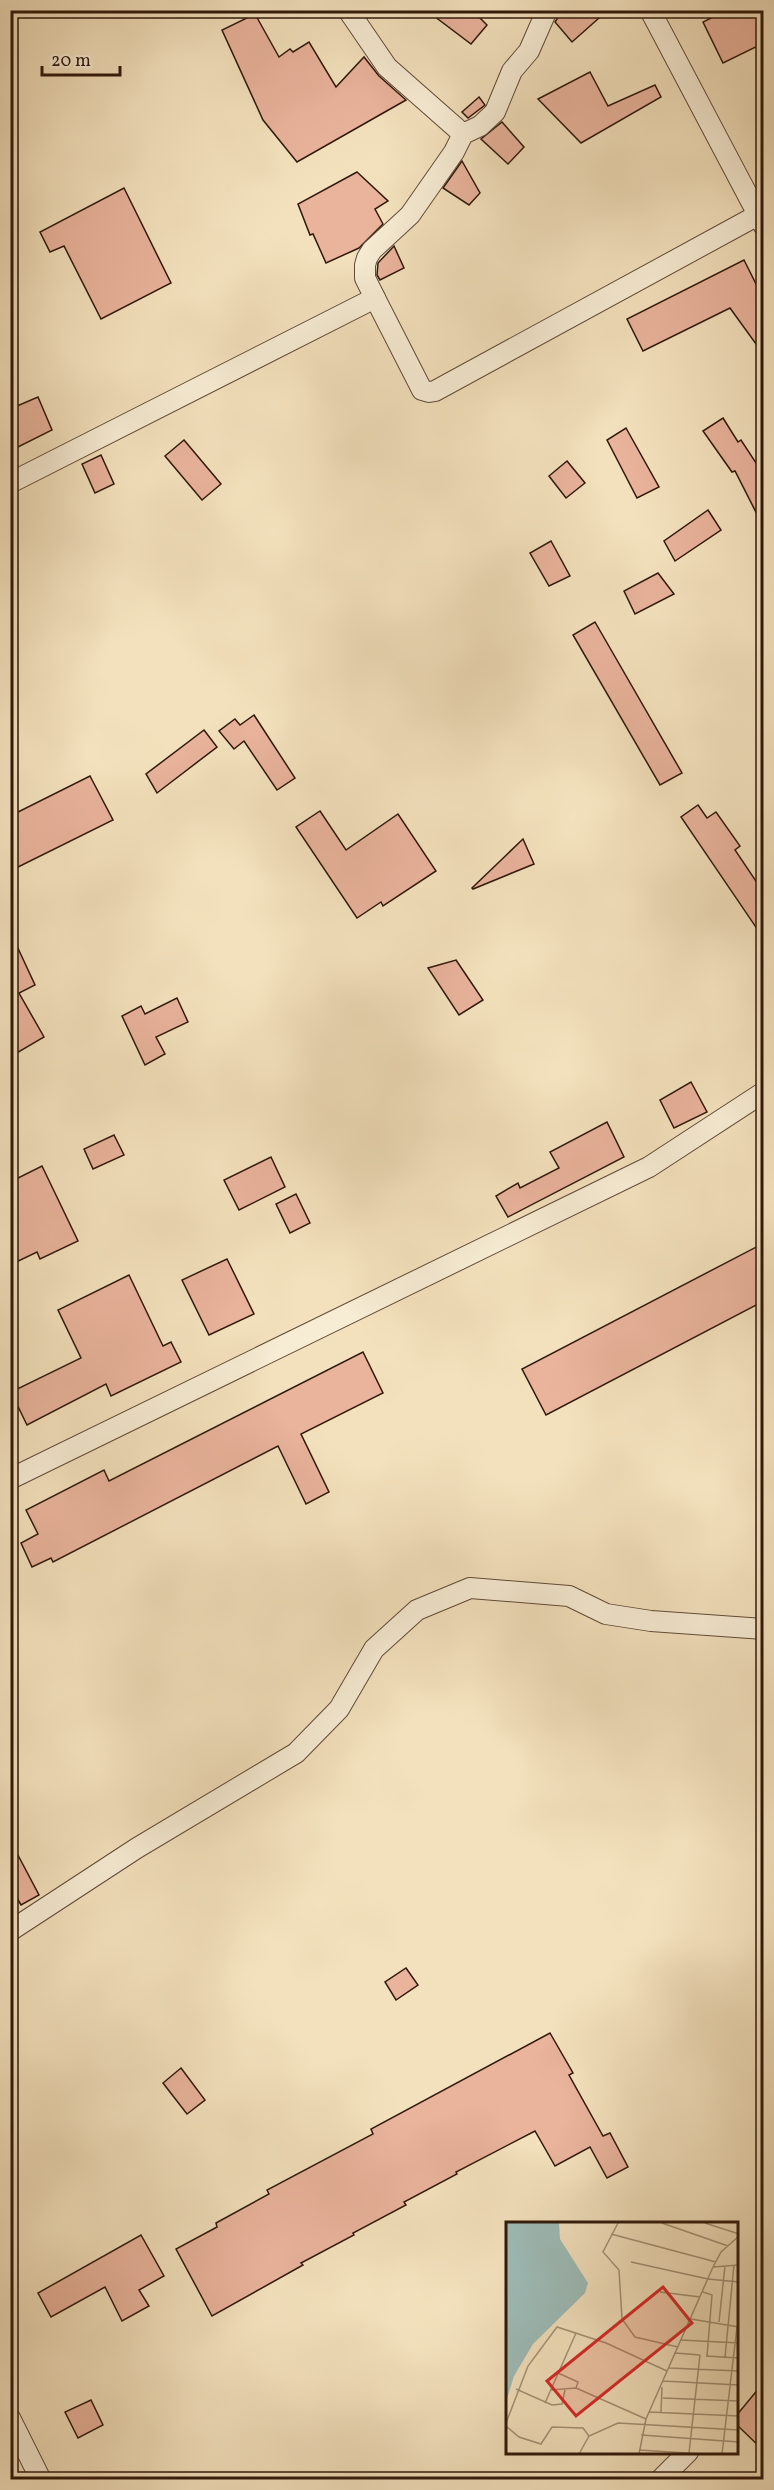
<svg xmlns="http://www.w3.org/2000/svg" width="774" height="2490" font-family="Vollkorn,serif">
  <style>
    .building { fill: #e9b39c; stroke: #30180a; stroke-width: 1.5 }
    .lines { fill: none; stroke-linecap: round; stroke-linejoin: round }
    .street-casing { stroke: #614a37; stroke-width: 22 }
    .street { stroke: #f7ecd4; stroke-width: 20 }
    .inset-road { fill: none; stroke: #a59175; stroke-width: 1.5 }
    .view { fill: #d62828; fill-opacity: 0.15; stroke: #d62828; stroke-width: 3 }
    .inset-edge { fill: none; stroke: #30180a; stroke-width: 3 }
  </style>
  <rect width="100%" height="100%" fill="#f3e1bd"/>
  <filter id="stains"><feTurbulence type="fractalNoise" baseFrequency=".00333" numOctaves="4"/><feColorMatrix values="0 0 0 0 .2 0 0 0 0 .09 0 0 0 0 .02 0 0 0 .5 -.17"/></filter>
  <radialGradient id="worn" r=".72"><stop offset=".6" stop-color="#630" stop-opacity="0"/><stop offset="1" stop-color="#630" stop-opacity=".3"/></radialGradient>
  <!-- building -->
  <g class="building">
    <polygon points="426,10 472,10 487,25 471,44"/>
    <polygon points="563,10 608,10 572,42 555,22"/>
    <polygon points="727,10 764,10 764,43 723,63 703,22"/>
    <polygon points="255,14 279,57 290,49 293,52 309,42 336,87 364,57 379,76 406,100 297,162 263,120 222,30"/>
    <polygon points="590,72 608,106 655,85 661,97 581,143 538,99"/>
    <polygon points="479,97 485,105 468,118 462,112"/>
    <polygon points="502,122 524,147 508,164 481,139"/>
    <polygon points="462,161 480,193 469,205 443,188"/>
    <polygon points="357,172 388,201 375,209 383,224 359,248 326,263 313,234 310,235 298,204"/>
    <polygon points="124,188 171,283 101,319 64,246 50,252 40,232"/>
    <polygon points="394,246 404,268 380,280 377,275 378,263"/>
    <polygon points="744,260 764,300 764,355 730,308 643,351 627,319"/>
    <polygon points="38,397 52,430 10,451 10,409"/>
    <polygon points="723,418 738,442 741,440 764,475 764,528 735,471 732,472 703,431"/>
    <polygon points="626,428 659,487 637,498 607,440"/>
    <polygon points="184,440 221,484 202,500 165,456"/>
    <polygon points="101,455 114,484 95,493 82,464"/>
    <polygon points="567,461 585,483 566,498 549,476"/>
    <polygon points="708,510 721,530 675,561 664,541"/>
    <polygon points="551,541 570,576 549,586 530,553"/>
    <polygon points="658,573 674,594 635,614 624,591"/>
    <polygon points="595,622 682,773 660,785 573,635"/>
    <polygon points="254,715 295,778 277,790 244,741 234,749 219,731 235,719 240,725"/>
    <polygon points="204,730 217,747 157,793 146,774"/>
    <polygon points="90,776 113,820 10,871 10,816"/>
    <polygon points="698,805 707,818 716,812 740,846 735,850 764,893 764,939 681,817"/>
    <polygon points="320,811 346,850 398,814 436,871 383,906 381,902 357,918 296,827"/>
    <polygon points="523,839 534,864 473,889 472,888"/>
    <polygon points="10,931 35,985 19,993 44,1037 10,1057"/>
    <polygon points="456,960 483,1000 459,1015 428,968"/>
    <polygon points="177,998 188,1022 156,1037 165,1054 145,1065 122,1016 141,1006 145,1014"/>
    <polygon points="691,1082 707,1112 674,1128 660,1100"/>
    <polygon points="607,1122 624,1157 508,1217 496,1196 518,1183 520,1188 559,1168 550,1152"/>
    <polygon points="114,1135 124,1155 93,1169 84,1149"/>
    <polygon points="271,1157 285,1187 239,1210 224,1180"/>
    <polygon points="42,1166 78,1241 40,1259 37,1252 10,1265 10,1182"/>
    <polygon points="296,1194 310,1223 290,1233 276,1204"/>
    <polygon points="764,1243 764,1301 546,1415 522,1369"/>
    <polygon points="227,1259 254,1314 209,1335 182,1280"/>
    <polygon points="129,1275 163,1346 171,1342 181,1362 111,1396 106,1384 27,1425 11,1392 81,1358 58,1310"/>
    <polygon points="363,1352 383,1393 301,1434 329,1492 306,1504 278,1446 53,1562 51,1558 32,1567 21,1543 38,1534 26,1510 104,1470 109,1481"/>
    <polygon points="10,1840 39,1895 21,1905 10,1886"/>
    <polygon points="406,1968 418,1985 396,2000 385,1982"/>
    <polygon points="550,2033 573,2073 569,2075 603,2136 610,2133 628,2167 607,2178 590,2147 555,2166 535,2131 456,2172 457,2174 404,2202 406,2205 353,2233 354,2235 301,2263 303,2265 212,2316 176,2249 217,2227 216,2223 269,2194 267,2190 373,2134 371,2129"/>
    <polygon points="181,2068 205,2100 187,2114 163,2083"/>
    <polygon points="141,2235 164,2276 139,2290 149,2306 122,2321 105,2287 51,2317 38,2293"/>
    <polygon points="764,2382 764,2451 736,2424 736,2416"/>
    <polygon points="91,2400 103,2425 78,2438 65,2412"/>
  </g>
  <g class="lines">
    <defs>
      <g id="street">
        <polyline points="348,10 387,67 463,134"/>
        <polyline points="650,10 764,226"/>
        <polyline points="375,298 365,278 365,265 367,258 372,250 410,215 454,152 463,134 480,126 495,112 512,71 529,51 547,10"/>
        <polyline points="10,483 375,298 422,390 429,392 435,391 758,215"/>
        <polyline points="10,1479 649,1167 764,1092"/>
        <polyline points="10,1931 137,1848 296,1753 339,1709 374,1649 417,1610 470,1588 569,1596 606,1614 651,1621 764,1629"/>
        <polyline points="10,2418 41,2480"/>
        <polyline points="660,2480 688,2452"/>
      </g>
    </defs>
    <!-- street casing -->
    <use href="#street" class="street-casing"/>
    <!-- street -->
    <use href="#street" class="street"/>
  </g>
  <!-- overview -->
  <g transform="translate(506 2222)">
    <rect width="232" height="232" fill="#f3e1bd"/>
    <path d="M0,1H53L54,17L82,61L79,71L27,122L8,154L0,180Z" fill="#9dbcb8"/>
    <path class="inset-road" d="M112,1L97,30L113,48L116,97L129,115L172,125M156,1L222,24M199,1L233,12M105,12L210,40M125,40L202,57M207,45L233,43M202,57L233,60M154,70L194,75M197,70L206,73L201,134M185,97L233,105M213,100L219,44M175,118L233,121M169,131L194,133M200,134L233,136M219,135L228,43M163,146L233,149M52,151L72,160L70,166L140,197M157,159L233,163M10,167L46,183L56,182L59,168M45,168L70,166M157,176L233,179M39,181L70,111M143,190L233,194M155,190L156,165M0,201L22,144L51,105L100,121L161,149M0,204L13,215L35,222L46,205L77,206L83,214M135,213L233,220M133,228L196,232M183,231L194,133M73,232L83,214L112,201L233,208M133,232L140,197L207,45L215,30L233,14M216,232L231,105"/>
    <path class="view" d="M157,65L186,101L70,194L41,159Z"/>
    <rect width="232" height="232" class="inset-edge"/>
  </g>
  <!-- margin -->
  <rect width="774" height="2490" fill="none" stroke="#f3e1bd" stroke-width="36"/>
  <rect x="12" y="12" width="750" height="2466" fill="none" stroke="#30180a" stroke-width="3"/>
  <rect x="18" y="18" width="738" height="2454" fill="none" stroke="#30180a" stroke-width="1.5"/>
  <!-- scale -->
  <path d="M42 66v9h78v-9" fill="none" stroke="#30180a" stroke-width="3"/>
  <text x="51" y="66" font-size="18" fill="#30180a" stroke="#f7ecd4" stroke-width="4.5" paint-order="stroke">20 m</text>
  <rect width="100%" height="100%" filter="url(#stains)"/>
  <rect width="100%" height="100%" fill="url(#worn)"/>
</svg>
